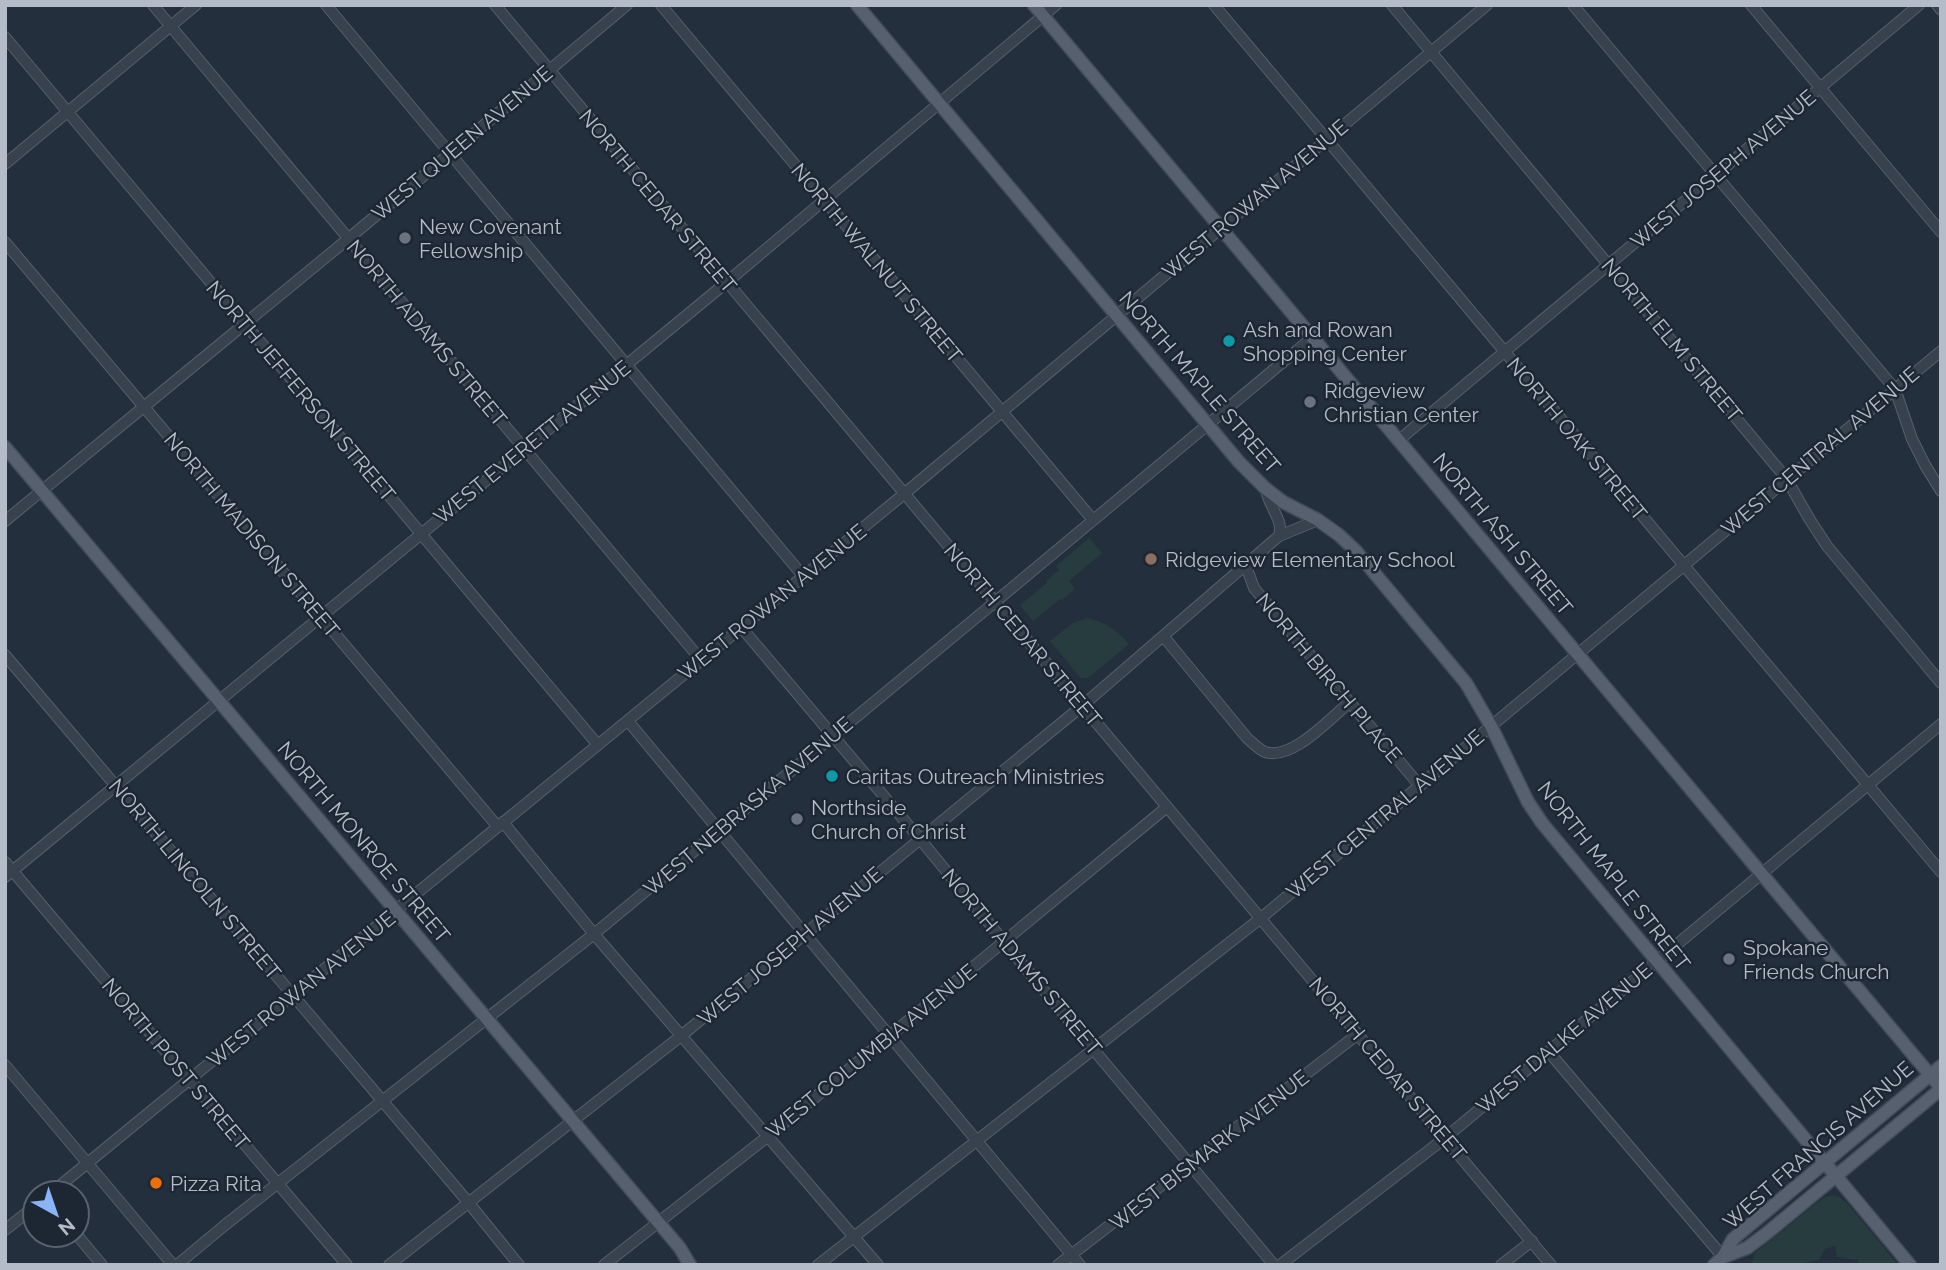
<svg xmlns="http://www.w3.org/2000/svg" width="1946" height="1270" font-family="Raleway,sans-serif">
  <style>
    .green { fill: #263c3f }
    .lines { fill: none; stroke-linecap: round; stroke-linejoin: round }
    .minor-casing { stroke: #565f6c; stroke-width: 12 }
    .major-casing { stroke: #414a57; stroke-width: 15 }
    .minor { stroke: #38414e; stroke-width: 10 }
    .major { stroke: #56606e; stroke-width: 12 }
    .worship-dot { fill: #6b7280; stroke: #1d2633; stroke-width: 2.5 }
    .culture-dot { fill: #0f9aa8; stroke: #1d2633; stroke-width: 2.5 }
    .education-dot { fill: #8d6e63; stroke: #1d2633; stroke-width: 2.5 }
    .food-dot { fill: #e8710a; stroke: #1d2633; stroke-width: 2.5 }
    .labels { text-anchor: middle; dominant-baseline: central; stroke-width: 5; stroke-linejoin: round; paint-order: stroke }
    .street-label { font-size: 21px; fill: #b4bcc9; stroke: #1d2633 }
    .poi-label { font-size: 21px; fill: #b4bcc9; stroke: #1d2633; text-anchor: start }
  </style>
  <rect width="100%" height="100%" fill="#242f3e"/>
  <!-- green -->
  <g class="green">
    <polygon points="1089,538 1102,553 1069,581 1075,589 1062,600 1060,599 1033,621 1020,605 1047,583 1046,581 1059,570 1056,566"/>
    <path d="M1087,618C1107,623 1115,629 1129,644L1088,678H1081L1050,641L1073,623Z"/>
    <polygon points="1832,1195 1839,1197 1848,1204 1898,1265 1859,1265 1858,1260 1837,1257 1835,1246 1825,1249 1819,1260 1804,1263 1804,1265 1751,1265 1755,1253 1823,1198"/>
  </g>
  <g class="lines">
    <defs>
      <g id="minor">
        <polyline points="153,5 701,660"/>
        <polyline points="326,5 803,576"/>
        <polyline points="495,5 1551,1265"/>
        <polyline points="661,5 1093,520"/>
        <polyline points="1214,5 1941,872"/>
        <polyline points="1392,5 1786,478 1810,520 1827,546 1941,683"/>
        <polyline points="1573,5 1895,389 1912,439 1925,465 1941,491"/>
        <polyline points="1751,5 1941,232"/>
        <polyline points="1937,5 1941,10"/>
        <polyline points="5,37 598,745"/>
        <polyline points="5,164 196,5"/>
        <polyline points="5,242 498,827"/>
        <polyline points="1399,440 1919,5"/>
        <path d="M1265,488C1267,494 1269,501 1272,506C1277,518 1282,523 1279,536"/>
        <polyline points="5,521 348,239 627,5"/>
        <polyline points="1246,566 1254,588 1420,786"/>
        <polyline points="741,627 920,839 1047,994 1274,1265"/>
        <path d="M1164,637L1247,738C1253,743 1258,749 1265,752C1292,761 1329,719 1349,703"/>
        <polyline points="5,655 468,1202 519,1265"/>
        <polyline points="628,721 1080,1265"/>
        <polyline points="503,822 594,934 878,1265"/>
        <polyline points="5,862 347,1265"/>
        <polyline points="5,877 727,282 1056,5"/>
        <polyline points="1549,1052 1723,1257"/>
        <polyline points="5,1065 173,1265"/>
        <polyline points="51,1193 904,494 1487,5"/>
        <polyline points="5,1230 35,1206"/>
        <polyline points="77,1235 102,1265"/>
        <polyline points="177,1265 225,1225 594,934 995,602 1313,337"/>
        <polyline points="389,1265 681,1036 1082,706 1279,536 1318,520"/>
        <polyline points="604,1265 767,1137 1167,807"/>
        <polyline points="818,1265 1261,918 1941,351"/>
        <polyline points="1058,1265 1358,1034"/>
        <polyline points="1280,1265 1445,1138 1941,724"/>
        <polyline points="1501,1265 1532,1241"/>
      </g>
      <g id="major">
        <polyline points="857,5 1239,462 1265,488 1283,502 1318,520 1339,535 1356,551 1466,683 1491,726 1528,802 1542,823 1910,1265"/>
        <polyline points="1034,5 1941,1088"/>
        <polyline points="5,447 680,1248 690,1265"/>
        <polyline points="1723,1257 1733,1239 1941,1066"/>
        <polyline points="1714,1265 1723,1257 1747,1248 1767,1233 1941,1089"/>
      </g>
    </defs>
    <!-- minor casing -->
    <use href="#minor" class="minor-casing"/>
    <!-- major casing -->
    <use href="#major" class="major-casing"/>
    <!-- minor -->
    <use href="#minor" class="minor"/>
    <!-- major -->
    <use href="#major" class="major"/>
  </g>
  <!-- markers -->
  <g class="worship-dot">
    <circle cx="405" cy="238" r="7"/>
    <circle cx="1310" cy="402" r="7"/>
    <circle cx="797" cy="819" r="7"/>
    <circle cx="1729" cy="959" r="7"/>
  </g>
  <g class="culture-dot">
    <circle cx="1229" cy="341" r="7"/>
    <circle cx="832" cy="776" r="7"/>
  </g>
  <circle class="education-dot" cx="1151" cy="559" r="7"/>
  <circle class="food-dot" cx="156" cy="1183" r="7"/>
  <g class="labels">
    <!-- street labels -->
    <g class="street-label">
      <text transform="translate(462 143) rotate(-40)">WEST QUEEN AVENUE</text>
      <text transform="translate(1723 169) rotate(-40)">WEST JOSEPH AVENUE</text>
      <text transform="translate(1255 199) rotate(-40)">WEST ROWAN AVENUE</text>
      <text transform="translate(658 201) rotate(50)">NORTH CEDAR STREET</text>
      <text transform="translate(877 263) rotate(50)">NORTH WALNUT STREET</text>
      <text transform="translate(427 333) rotate(50)">NORTH ADAMS STREET</text>
      <text transform="translate(1672 340) rotate(50)">NORTH ELM STREET</text>
      <text transform="translate(1200 382) rotate(49)">NORTH MAPLE STREET</text>
      <text transform="translate(301 391) rotate(50)">NORTH JEFFERSON STREET</text>
      <text transform="translate(1577 439) rotate(50)">NORTH OAK STREET</text>
      <text transform="translate(532 442) rotate(-39)">WEST EVERETT AVENUE</text>
      <text transform="translate(1820 451) rotate(-40)">WEST CENTRAL AVENUE</text>
      <text transform="translate(1503 534) rotate(50)">NORTH ASH STREET</text>
      <text transform="translate(252 535) rotate(50)">NORTH MADISON STREET</text>
      <text transform="translate(772 602) rotate(-39)">WEST ROWAN AVENUE</text>
      <text transform="translate(1023 635) rotate(50)">NORTH CEDAR STREET</text>
      <text transform="translate(1329 678) rotate(50)">NORTH BIRCH PLACE</text>
      <text transform="translate(748 806) rotate(-40)">WEST NEBRASKA AVENUE</text>
      <text transform="translate(1385 814) rotate(-40)">WEST CENTRAL AVENUE</text>
      <text transform="translate(364 842) rotate(50)">NORTH MONROE STREET</text>
      <text transform="translate(1614 876) rotate(52)">NORTH MAPLE STREET</text>
      <text transform="translate(195 879) rotate(50)">NORTH LINCOLN STREET</text>
      <text transform="translate(790 946) rotate(-40)">WEST JOSEPH AVENUE</text>
      <text transform="translate(1022 962) rotate(50)">NORTH ADAMS STREET</text>
      <text transform="translate(301 989) rotate(-39)">WEST ROWAN AVENUE</text>
      <text transform="translate(1564 1038) rotate(-40)">WEST DALKE AVENUE</text>
      <text transform="translate(871 1051) rotate(-39)">WEST COLUMBIA AVENUE</text>
      <text transform="translate(176 1064) rotate(50)">NORTH POST STREET</text>
      <text transform="translate(1388 1069) rotate(50)">NORTH CEDAR STREET</text>
      <text transform="translate(1818 1145) rotate(-41)">WEST FRANCIS AVENUE</text>
      <text transform="translate(1209 1150) rotate(-38)">WEST BISMARK AVENUE</text>
    </g>
    <!-- poi labels -->
    <g class="poi-label">
      <text x="419" y="226">New Covenant<tspan x="419" dy="24">Fellowship</tspan></text>
      <text x="1243" y="329">Ash and Rowan<tspan x="1243" dy="24">Shopping Center</tspan></text>
      <text x="1324" y="390">Ridgeview<tspan x="1324" dy="24">Christian Center</tspan></text>
      <text x="1165" y="559">Ridgeview Elementary School</text>
      <text x="846" y="776">Caritas Outreach Ministries</text>
      <text x="811" y="807">Northside<tspan x="811" dy="24">Church of Christ</tspan></text>
      <text x="1743" y="947">Spokane<tspan x="1743" dy="24">Friends Church</tspan></text>
      <text x="170" y="1183">Pizza Rita</text>
    </g>
  </g>
  <!-- border -->
  <rect width="1946" height="1270" fill="none" stroke="#b4bcc9" stroke-width="14"/>
  <!-- north arrow -->
  <g transform="translate(56 1214) rotate(140)"><circle r="33" fill="#1d2633" stroke="#59626f" stroke-width="2"/>
  <path d="M0-5L12 26L0 18L-12 26Z" fill="#8ab4f8"/>
  <text y="-10" font-size="19" font-weight="bold" text-anchor="middle" fill="#b4bcc9">N</text>
  </g>
</svg>
